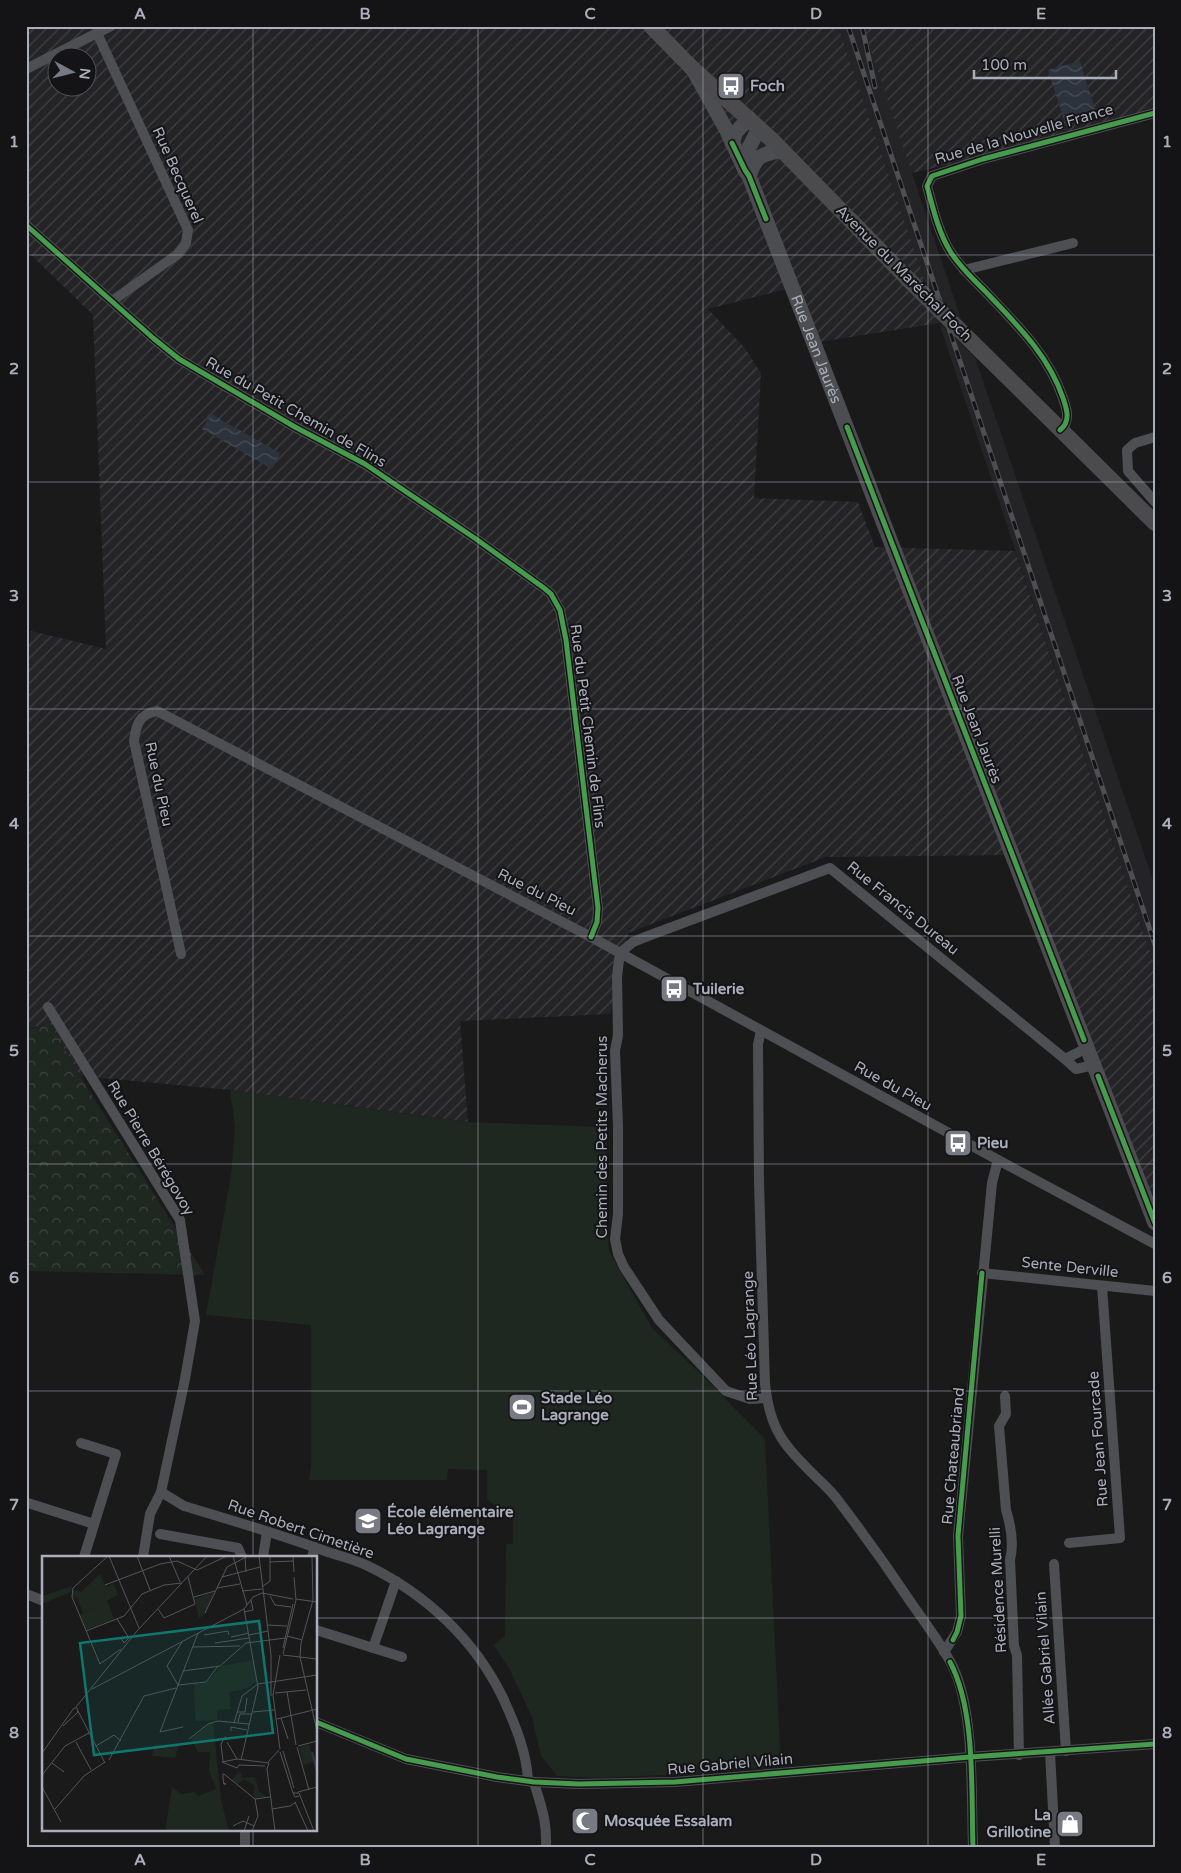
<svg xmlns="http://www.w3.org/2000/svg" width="1181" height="1873" font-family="'Varela Round',sans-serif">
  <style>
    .built { fill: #242326 }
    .industrial { fill: url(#industrial-furrows); fill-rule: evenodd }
    .forest { fill: url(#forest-crowns) }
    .pitch { fill: #1f2721 }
    .water { fill: url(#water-waves) }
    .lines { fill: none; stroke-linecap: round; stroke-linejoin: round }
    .minor { stroke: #4d4f53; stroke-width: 10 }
    .secondary { stroke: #4c4d51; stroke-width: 15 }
    .primary { stroke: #4b4b4e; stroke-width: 16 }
    .rail-casing { stroke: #4e4f52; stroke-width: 5 }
    .rail { stroke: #141316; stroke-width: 3; stroke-dasharray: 9; stroke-linecap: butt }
    .primary-bridge { stroke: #4b4b4e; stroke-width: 16 }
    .cycleway-casing { stroke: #141316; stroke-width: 8 }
    .cycleway { stroke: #469c4c; stroke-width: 5 }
    .grid { fill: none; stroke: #abaebb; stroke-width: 1; stroke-opacity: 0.55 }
    .labels { text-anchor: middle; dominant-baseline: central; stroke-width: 4; stroke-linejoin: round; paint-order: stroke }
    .poi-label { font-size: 15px; font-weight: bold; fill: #abaebb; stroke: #141316; text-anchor: start }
    .street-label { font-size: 15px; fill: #abaebb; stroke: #141316 }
    .inset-river { fill: none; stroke: #2c333c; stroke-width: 2.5 }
    .inset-road { fill: none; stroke: #54555a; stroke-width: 1 }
    .view { fill: #0f766e; fill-opacity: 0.15; stroke: #0f766e; stroke-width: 2.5 }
    .inset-edge { fill: none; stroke: #abaebb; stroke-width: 2.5 }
    .neatline { fill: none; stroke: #abaebb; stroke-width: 2 }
    .grid-label { font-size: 16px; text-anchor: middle; font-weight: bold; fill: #abaebb }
  </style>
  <defs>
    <pattern id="industrial-furrows" width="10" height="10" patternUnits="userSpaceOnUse" patternTransform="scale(1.25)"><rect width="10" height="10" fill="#242326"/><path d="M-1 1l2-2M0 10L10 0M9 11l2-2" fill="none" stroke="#414044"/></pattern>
    <pattern id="forest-crowns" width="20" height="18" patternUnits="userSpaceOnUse" patternTransform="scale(1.25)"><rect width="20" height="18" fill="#1f2721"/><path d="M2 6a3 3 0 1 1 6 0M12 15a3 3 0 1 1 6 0" fill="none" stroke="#3d443f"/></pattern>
    <pattern id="water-waves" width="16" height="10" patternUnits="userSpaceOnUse" patternTransform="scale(1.25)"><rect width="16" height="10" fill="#2c333c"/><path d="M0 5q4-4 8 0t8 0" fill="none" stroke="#484e56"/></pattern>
  </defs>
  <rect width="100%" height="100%" fill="#1a1a1a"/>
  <!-- built -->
  <g class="built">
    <polygon points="838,26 868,26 912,173 961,319 925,282"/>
    <polygon points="939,323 975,357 1155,886 1155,967"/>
  </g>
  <!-- industrial -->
  <g class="industrial">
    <path d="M26,26H838L939,323L819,342L798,286L708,309L744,347L761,373L754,498L858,502L875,547L1015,551L1155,967V1207L1018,855L826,857L628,933L610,1014L460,1021L468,1122L230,1090L80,1076L49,1022L26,1030V669L31,631L106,649L93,315L26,250ZM58,58H88V88H58Z"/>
    <polygon points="863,26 1155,26 1155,117 912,173"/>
  </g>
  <!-- forest -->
  <polygon class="forest" points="49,1022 80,1076 205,1275 26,1271 26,1031"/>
  <!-- pitch -->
  <polygon class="pitch" points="230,1090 468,1122 607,1127 606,1212 609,1251 652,1328 701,1374 765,1439 781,1766 687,1774 596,1778 557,1776 541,1756 532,1717 509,1668 494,1645 505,1636 506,1544 513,1544 513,1516 506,1511 501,1511 487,1499 487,1470 448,1469 447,1480 309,1480 311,1466 311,1325 206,1315 231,1175 235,1126"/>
  <!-- water -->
  <g class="water">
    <polygon points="1080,61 1097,116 1066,126 1048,70"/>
    <polygon points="211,414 280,453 272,469 202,429"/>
  </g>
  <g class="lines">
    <!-- minor -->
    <g class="minor">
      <polyline points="97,33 188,230 186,243 178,254 112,301"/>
      <polyline points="26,69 111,26"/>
      <polyline points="26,225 153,338 179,359 295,427 365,464 476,539 544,588 551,594 560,610 566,640 598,908 597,922 591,937"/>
      <polyline points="964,270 1073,243"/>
      <path d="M1060,430C1071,421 1067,410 1063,398C1048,354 1016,324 985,291C972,278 959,266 950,251C938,231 933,208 927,186L932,176L983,159L1155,113"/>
      <polyline points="1155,437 1135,443 1127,450 1128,471 1155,502"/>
      <path d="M181,954L134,741C136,725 139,714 157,711L591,937L998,1160L1155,1244"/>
      <polyline points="48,1007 180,1220 195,1321 185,1379 161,1492 150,1514 143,1557"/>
      <path d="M761,1031L758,1044L759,1182L765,1384C770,1431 784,1445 816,1477C823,1484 831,1491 837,1499C863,1533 888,1568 912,1604C926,1624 942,1645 953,1667C975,1714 971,1794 973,1847"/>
      <polyline points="1087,1048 1065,1059 1076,1069 1094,1065"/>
      <polyline points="982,1273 1155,1291"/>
      <path d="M1005,1396L1006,1414L999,1426L1006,1510C1011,1526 1014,1544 1010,1560L1014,1646L1017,1655L1019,1755"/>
      <polyline points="767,1398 750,1399 726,1391 659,1320 624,1267 618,1254 615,1239 618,1214 618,1126 615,1051 618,1035 617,976 620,953 633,942 648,936 830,868 1065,1059"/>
      <polyline points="81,1443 116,1454 84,1557"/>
      <path d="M161,1492L184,1506C231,1520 279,1534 325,1551C339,1556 354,1559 368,1566C426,1594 475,1640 503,1698C515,1724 527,1753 528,1781"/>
      <polyline points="28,1503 94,1524"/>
      <polyline points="160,1534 238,1548 242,1557"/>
      <polyline points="1069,1543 1120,1538 1102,1286"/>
      <polyline points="263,1557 267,1532"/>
      <polyline points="312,1557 315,1547"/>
      <polyline points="1054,1564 1066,1751"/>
      <polyline points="26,1594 44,1601"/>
      <polyline points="316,1630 402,1657"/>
      <polyline points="373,1648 396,1581"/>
      <polyline points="944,1652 957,1632 961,1616 958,1536 992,1183 998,1160"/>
      <polyline points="316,1722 406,1759 497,1777 534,1782 579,1784 675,1782 970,1757 1155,1744"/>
      <polyline points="1050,1752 1055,1847"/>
      <path d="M534,1782C541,1807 547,1819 546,1847"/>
      <polyline points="245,1847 245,1829"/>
    </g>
    <!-- secondary -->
    <g class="secondary">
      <polyline points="695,73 727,131 746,172"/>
      <path id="s1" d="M759,128L749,148V176L1155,1223"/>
      <polyline points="732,143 736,132 749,118"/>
      <path d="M750,174C756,155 763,154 782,150"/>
    </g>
    <!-- primary -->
    <g class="primary">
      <polyline points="651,26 691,67 773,141 908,279"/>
      <polyline points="982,352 1155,523"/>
    </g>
    <defs>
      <g id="rail">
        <polyline points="848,26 1155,945"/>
        <polyline points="862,26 875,87"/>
      </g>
    </defs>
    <!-- rail casing -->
    <use href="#rail" class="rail-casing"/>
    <!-- rail -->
    <use href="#rail" class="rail"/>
    <!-- primary-bridge -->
    <polyline class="primary-bridge" points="908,279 982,352"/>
    <defs>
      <g id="cycleway">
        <polyline points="732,143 745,170 749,176 766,219"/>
        <polyline points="26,225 153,338 179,359 295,427 365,464 476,539 544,588 551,594 560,610 566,640 598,908 597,922 591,937"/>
        <polyline points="847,427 1084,1040"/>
        <path d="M1060,430C1071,421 1067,410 1063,398C1048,354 1016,324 985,291C972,278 959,266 950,251C938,231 933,208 927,186L932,176L983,159L1155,113"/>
        <polyline points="1098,1076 1155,1223"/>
        <polyline points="953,1640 957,1632 961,1616 958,1536 982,1273"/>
        <path d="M950,1662C976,1711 971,1791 973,1847"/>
        <polyline points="316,1722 406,1759 497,1777 534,1782 579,1784 675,1782 970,1757 1155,1744"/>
      </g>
    </defs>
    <!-- cycleway casing -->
    <use href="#cycleway" class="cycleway-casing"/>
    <!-- cycleway -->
    <use href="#cycleway" class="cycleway"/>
  </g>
  <!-- grid -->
  <path class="grid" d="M253,26V1557M478,26V1847M703,26V1847M928,26V1847M26,255H1155M26,482H1155M26,709H1155M26,936H1155M26,1164H1155M26,1391H1155M26,1618H44M316,1618H1155M253,1829V1847"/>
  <!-- icons -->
  <defs>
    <symbol id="bus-square" viewBox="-11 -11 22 22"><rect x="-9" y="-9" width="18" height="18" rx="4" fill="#787a83" stroke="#141316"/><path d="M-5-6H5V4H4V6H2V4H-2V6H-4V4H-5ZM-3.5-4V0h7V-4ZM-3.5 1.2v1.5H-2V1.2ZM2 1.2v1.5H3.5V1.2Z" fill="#fff"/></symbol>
    <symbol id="stadium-square" viewBox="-11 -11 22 22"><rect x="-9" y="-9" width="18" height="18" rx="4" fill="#787a83" stroke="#141316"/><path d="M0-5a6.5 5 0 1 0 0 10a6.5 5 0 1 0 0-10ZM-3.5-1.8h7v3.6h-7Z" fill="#fff"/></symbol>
    <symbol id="school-square" viewBox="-11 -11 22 22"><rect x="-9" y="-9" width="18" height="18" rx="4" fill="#787a83" stroke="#141316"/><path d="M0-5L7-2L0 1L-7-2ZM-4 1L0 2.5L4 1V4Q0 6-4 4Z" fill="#fff"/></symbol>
    <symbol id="mosque-square" viewBox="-11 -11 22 22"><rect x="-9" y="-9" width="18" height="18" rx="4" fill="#787a83" stroke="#141316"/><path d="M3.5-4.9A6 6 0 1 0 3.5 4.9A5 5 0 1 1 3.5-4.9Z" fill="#fff"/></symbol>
    <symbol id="shop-square" viewBox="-11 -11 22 22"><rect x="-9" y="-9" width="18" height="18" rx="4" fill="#787a83" stroke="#141316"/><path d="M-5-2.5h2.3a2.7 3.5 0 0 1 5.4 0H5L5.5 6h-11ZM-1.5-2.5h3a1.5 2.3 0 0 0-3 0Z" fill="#fff"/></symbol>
  </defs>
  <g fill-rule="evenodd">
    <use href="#bus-square" x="715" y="70" width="32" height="32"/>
    <use href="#bus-square" x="658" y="973" width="32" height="32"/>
    <use href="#bus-square" x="942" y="1127" width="32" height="32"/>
    <use href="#stadium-square" x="506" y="1391" width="32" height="32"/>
    <use href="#school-square" x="352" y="1505" width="32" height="32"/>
    <use href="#mosque-square" x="569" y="1805" width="32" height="32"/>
    <use href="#shop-square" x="1054" y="1808" width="32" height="32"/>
  </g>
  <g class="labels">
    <!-- poi labels -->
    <g class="poi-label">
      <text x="750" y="86">Foch</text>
      <text x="693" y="989">Tuilerie</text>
      <text x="977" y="1143">Pieu</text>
      <text x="541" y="1398">Stade Léo<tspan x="541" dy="17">Lagrange</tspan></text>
      <text x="387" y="1512">École élémentaire<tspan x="387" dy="17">Léo Lagrange</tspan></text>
      <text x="1051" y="1815" text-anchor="end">La<tspan x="1051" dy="17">Grillotine</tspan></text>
      <text x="604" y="1821">Mosquée Essalam</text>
    </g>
    <!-- street labels -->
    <g class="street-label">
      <text transform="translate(1024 134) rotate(-16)">Rue de la Nouvelle France</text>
      <text transform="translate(178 175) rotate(66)">Rue Becquerel</text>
      <text transform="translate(904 273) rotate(45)">Avenue du Maréchal Foch</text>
      <text stroke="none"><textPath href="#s1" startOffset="236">Rue Jean Jaurès</textPath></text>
      <text transform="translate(296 412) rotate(30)">Rue du Petit Chemin de Flins</text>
      <text transform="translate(588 726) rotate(83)">Rue du Petit Chemin de Flins</text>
      <text transform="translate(977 729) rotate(69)">Rue Jean Jaurès</text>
      <text transform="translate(159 784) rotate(78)">Rue du Pieu</text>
      <text transform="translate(537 892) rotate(27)">Rue du Pieu</text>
      <text transform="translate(903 908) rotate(39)">Rue Francis Dureau</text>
      <text transform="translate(893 1086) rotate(29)">Rue du Pieu</text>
      <text transform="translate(602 1137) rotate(-90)">Chemin des Petits Macherus</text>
      <text transform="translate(151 1148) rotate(59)">Rue Pierre Bérégovoy</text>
      <text transform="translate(1070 1267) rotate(6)">Sente Derville</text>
      <text transform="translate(750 1336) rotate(-92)">Rue Léo Lagrange</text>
      <text transform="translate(1098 1439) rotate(-94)">Rue Jean Fourcade</text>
      <text transform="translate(953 1456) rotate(-85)">Rue Chateaubriand</text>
      <text transform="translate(301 1529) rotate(19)">Rue Robert Cimetière</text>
      <text transform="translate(998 1590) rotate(-93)">Résidence Murelli</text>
      <text transform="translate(1045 1658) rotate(-94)">Allée Gabriel Vilain</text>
      <text transform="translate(730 1764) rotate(-5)">Rue Gabriel Vilain</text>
    </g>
  </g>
  <!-- overview -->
  <g transform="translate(42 1556)">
    <rect width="275" height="275" fill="#1a1a1a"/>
    <path d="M30,30L29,36L0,48V40ZM267,188L272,206L261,209L257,191ZM112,189H137L133,202L110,200Z" fill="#1f2721"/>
    <path d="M65,44L72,63L44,74L38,59ZM171,165L179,244L187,275H123L130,231L139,238L152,236L156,240L174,233L167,215L168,196H156L149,183Z" fill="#1f2721"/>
    <path d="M58,18L64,31L72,28L76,39L41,57L35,41L31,42V34L39,36ZM172,36L162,59L157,62L153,43Z" fill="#1f2721"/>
    <path d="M194,214L199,217L200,222L213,221L217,235L225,241L214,242L211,238L213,230L202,223L196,228L190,224L196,217Z" fill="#1f2721"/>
    <path d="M211,104L215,125L203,133L187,136L189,153L175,154V164L153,165L152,128L164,127L180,110Z" fill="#1f2721"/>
    <path class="inset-river" d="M270,196L275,215"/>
    <path class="inset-road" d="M66,0L31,32L30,41L58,108L79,93M67,0L97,72M95,0L108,34M127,0L138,26M191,0L205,49M217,0L229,99V140M251,0L252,16M270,0L271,44L259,87L258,101L275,175M203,1L204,16M228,6L251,5M185,11L206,0M180,21L218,11M63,29L118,8L135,5L155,14L185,0M220,31L228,25V0M175,32L198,28M200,35L220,33M228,40L233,49L249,51M152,41L173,35M254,43L275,46M116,53L122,62L153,48L146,21M202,56L211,54L209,44M163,57L185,11M75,63L87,82L82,87L79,82M225,69L245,70M44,75L82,60L100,38L122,29L140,27M162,79L186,75L187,79M207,79L226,75M245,80L260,84M189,81L207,77M140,86L125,110L136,129L164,126L176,110M173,87L207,82M151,91L198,90M241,92L251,48M241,98L254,44L252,21M241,99L275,103M141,115L178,110L204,87L244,82M216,128L275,119M50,133L202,53L211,41L220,37L251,43M245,136L254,189M233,137L264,134M34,151L95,75L165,0M36,155L63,207M195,156H203L205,142M211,156L232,154M239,162L246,183M235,163L275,153M196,166L198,158H210M192,167L200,140L216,128M141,171L118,176L156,77M189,175V171L205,174M147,183L166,168L176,165L207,168M34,186L49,214M185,186L195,203M54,190L72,179L79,185M256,190L275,185M255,191L267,234M238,193L231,139L238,99M241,195L252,232M238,196L251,237M0,197L32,152H35L36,156L21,170M67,204L102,140L134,132M199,204L216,131L202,53M181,205L179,188L183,181L186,183M226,206L237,194M10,207L22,216M195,212L180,206L195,203L227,207L225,213L233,275M195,212L197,209L223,210M0,219L23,190L47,177M181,227L184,228H182L181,222V218H182L213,243L216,260L210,275M0,231L19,266M256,236L275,231M257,240L253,241L251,237H257L272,275M213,243L228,241M253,246L266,275M13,253L42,220L63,206M230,253L248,250L254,246M191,270L201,265L212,270M202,275L207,260"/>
    <path class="view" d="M217,65L231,177L52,199L38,87Z"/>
    <rect width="275" height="275" class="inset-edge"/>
  </g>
  <!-- border -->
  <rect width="1181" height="1873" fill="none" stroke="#141316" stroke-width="55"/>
  <!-- north arrow -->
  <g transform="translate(72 72) rotate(97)"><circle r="24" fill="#141316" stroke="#505158"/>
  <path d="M0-4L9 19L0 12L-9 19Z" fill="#787a83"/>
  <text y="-8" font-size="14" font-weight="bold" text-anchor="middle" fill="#abaebb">N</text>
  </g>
  <!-- scale -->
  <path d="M974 70v8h142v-8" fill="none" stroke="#abaebb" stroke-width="2.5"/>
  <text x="981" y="70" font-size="15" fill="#abaebb" stroke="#141316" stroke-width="4" paint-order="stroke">100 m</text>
  <rect x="28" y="28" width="1126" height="1818" class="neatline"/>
  <g class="grid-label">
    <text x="140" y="19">A</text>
    <text x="365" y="19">B</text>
    <text x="590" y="19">C</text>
    <text x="816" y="19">D</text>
    <text x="1041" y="19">E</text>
    <text x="14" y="147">1</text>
    <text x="1167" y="147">1</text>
    <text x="14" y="374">2</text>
    <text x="1167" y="374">2</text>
    <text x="14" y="601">3</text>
    <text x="1167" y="601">3</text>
    <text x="14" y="829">4</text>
    <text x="1167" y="829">4</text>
    <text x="14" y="1056">5</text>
    <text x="1167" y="1056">5</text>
    <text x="14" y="1283">6</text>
    <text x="1167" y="1283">6</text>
    <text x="14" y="1510">7</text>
    <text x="1167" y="1510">7</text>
    <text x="14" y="1738">8</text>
    <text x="1167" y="1738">8</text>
    <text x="140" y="1865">A</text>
    <text x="365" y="1865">B</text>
    <text x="590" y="1865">C</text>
    <text x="816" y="1865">D</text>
    <text x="1041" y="1865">E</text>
  </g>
</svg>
